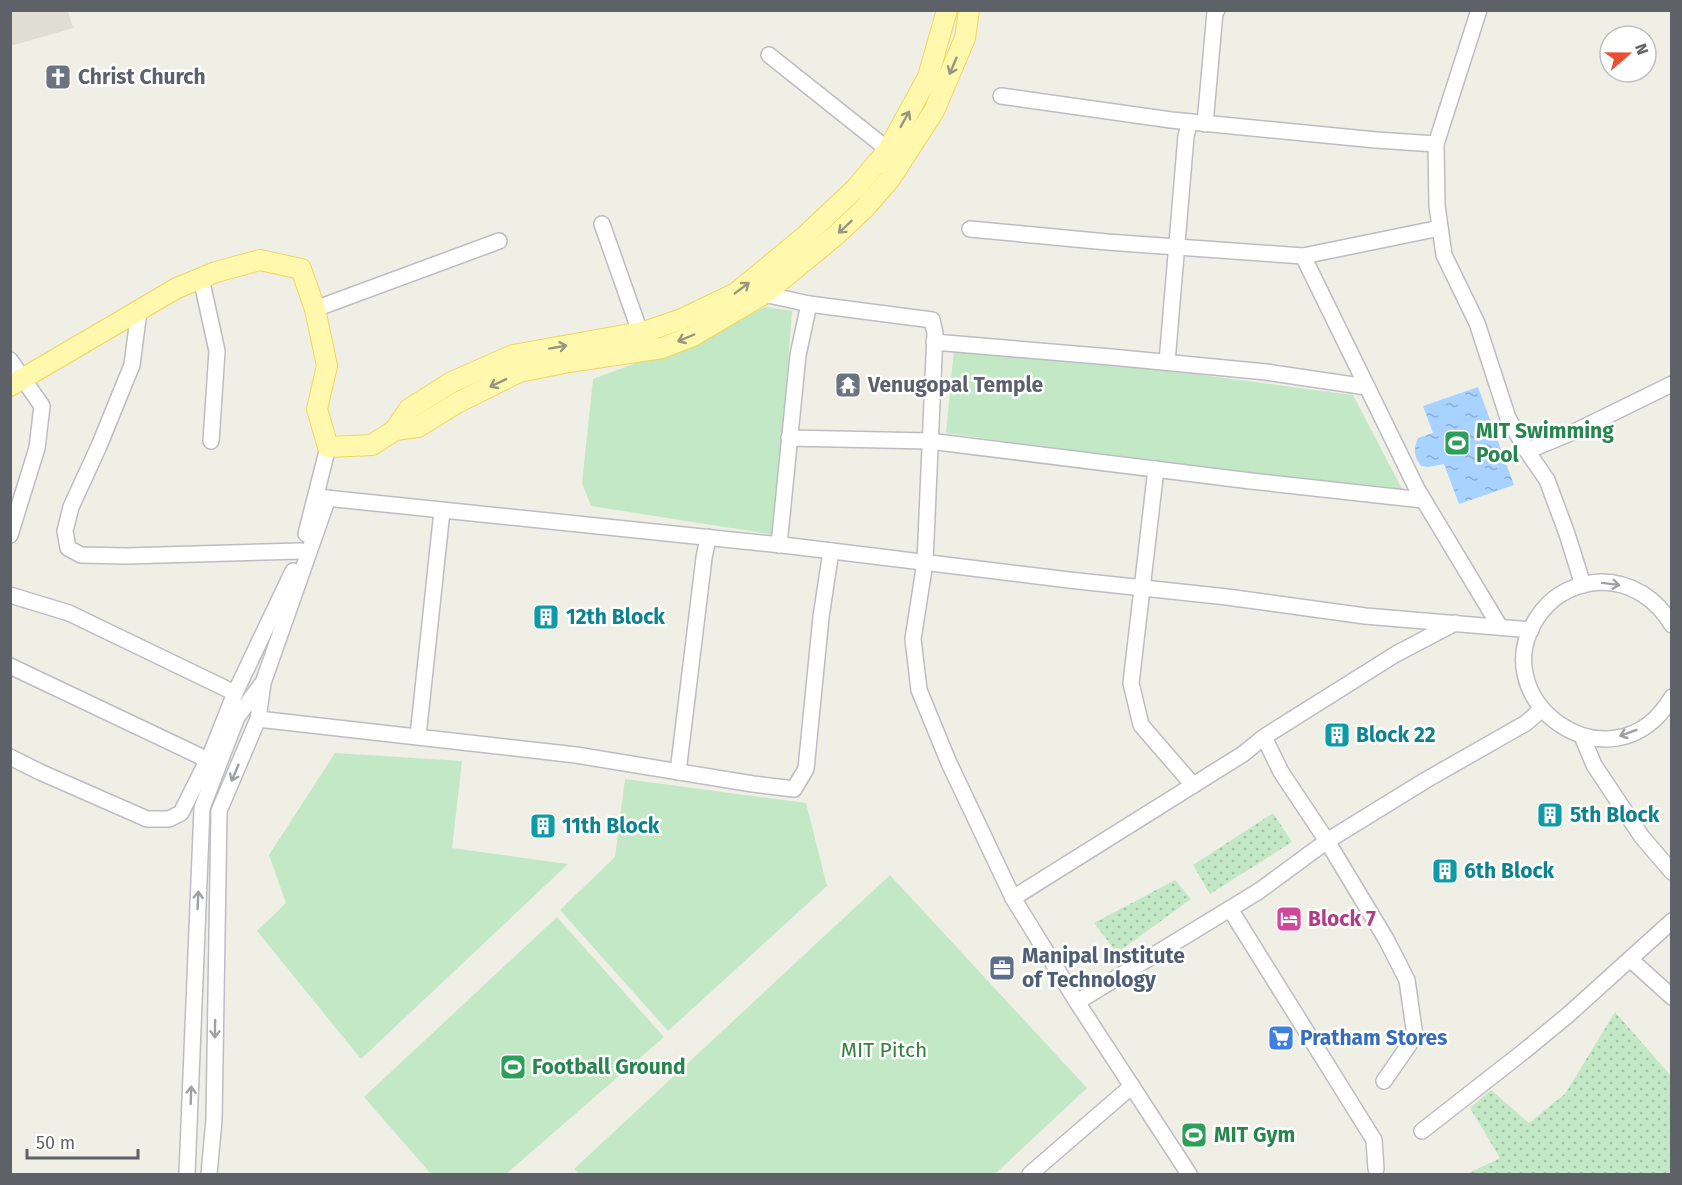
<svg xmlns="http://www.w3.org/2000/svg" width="1682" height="1185" font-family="'Fira Sans',sans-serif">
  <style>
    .education { fill: #e0ded4 }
    .grass { fill: url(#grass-dots) }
    .park { fill: #c3e8c6 }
    .water { fill: url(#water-ripples) }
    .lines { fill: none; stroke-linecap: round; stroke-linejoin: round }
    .minor-casing { stroke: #bbbdc2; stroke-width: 18 }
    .major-casing { stroke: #f3d55d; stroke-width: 22 }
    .minor { stroke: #fff; stroke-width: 15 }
    .major { stroke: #fff8ad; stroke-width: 20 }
    .oneway { stroke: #969680 }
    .oneway2 { stroke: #9ea0a4 }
    .labels { text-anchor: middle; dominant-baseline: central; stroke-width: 5; stroke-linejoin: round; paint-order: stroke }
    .worship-label { font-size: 21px; font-weight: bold; fill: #5b616d; stroke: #fff; text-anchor: start }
    .leisure-label { font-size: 21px; font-weight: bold; fill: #27864d; stroke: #fff; text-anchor: start }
    .culture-label { font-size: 21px; font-weight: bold; fill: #0d838f; stroke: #fff; text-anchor: start }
    .hotel-label { font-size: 21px; font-weight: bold; fill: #b23c85; stroke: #fff; text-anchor: start }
    .service-label { font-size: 21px; font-weight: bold; fill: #4e5e75; stroke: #fff; text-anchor: start }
    .shop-label { font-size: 21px; font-weight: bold; fill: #366cbe; stroke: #fff; text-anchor: start }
    .park-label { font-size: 21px; fill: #33813d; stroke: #fff }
  </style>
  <defs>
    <pattern id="grass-dots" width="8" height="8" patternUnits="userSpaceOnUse" patternTransform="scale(1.5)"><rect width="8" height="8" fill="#c3e8c6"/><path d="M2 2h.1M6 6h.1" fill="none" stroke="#a2bfa5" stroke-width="1.8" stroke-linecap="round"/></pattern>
    <pattern id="water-ripples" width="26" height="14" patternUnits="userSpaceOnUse" patternTransform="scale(1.5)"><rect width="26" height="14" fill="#a8d2ff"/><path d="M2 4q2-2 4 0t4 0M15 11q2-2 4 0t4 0" fill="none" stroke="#8caed2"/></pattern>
  </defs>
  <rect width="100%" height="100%" fill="#f0efe6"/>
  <!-- education -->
  <polygon class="education" points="11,10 68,11 73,28 11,46"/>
  <!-- grass -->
  <g class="grass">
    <polygon points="1273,813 1292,842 1210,894 1193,865"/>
    <polygon points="1175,880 1191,899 1117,953 1094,923"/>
    <polygon points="1615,1012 1671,1076 1671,1174 1467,1174 1500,1158 1470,1108 1491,1090 1529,1123 1565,1094"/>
  </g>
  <!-- park -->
  <g class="park">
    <polygon points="765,307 792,311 775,535 591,506 582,483 593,379 707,337"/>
    <polygon points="954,350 1126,365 1353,395 1402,489 1115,457 946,433"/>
    <polygon points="335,753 462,761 452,848 568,864 361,1059 257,931 286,903 269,855"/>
    <polygon points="625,779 806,803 827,886 668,1031 560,910 615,857"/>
    <polygon points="890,875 1087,1088 995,1174 579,1174 574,1169"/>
    <polygon points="557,917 664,1037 506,1174 431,1174 364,1097"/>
  </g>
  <!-- water -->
  <path class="water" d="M1478,387L1514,485L1459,504L1444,464L1428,467L1421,466C1414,456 1413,450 1418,438L1433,433L1423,406Z"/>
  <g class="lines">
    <defs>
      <g id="minor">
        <polyline points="1479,10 1436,144 1437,206 1444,255 1477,323 1508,418 1527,451 1547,480 1567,534 1583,585"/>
        <polyline points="769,55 896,156"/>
        <polyline points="1001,96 1171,120 1376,140 1436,144"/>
        <polyline points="1205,124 1215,12 1217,10"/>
        <polyline points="602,224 640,332"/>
        <polyline points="970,229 1107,242 1303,256 1417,489 1500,627"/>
        <polyline points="1303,256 1440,228"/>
        <polyline points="201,278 217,351 211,441"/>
        <polyline points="764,294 809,304 932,320 935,333 925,562 913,639 919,690 949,763 1013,898 1243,754 1264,737"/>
        <polyline points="315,309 499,241"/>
        <polyline points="139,311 132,365 99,446 71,507 65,531 68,548 81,555 126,556 302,551"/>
        <polyline points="934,342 1111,357 1266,372 1367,387"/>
        <polyline points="10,360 42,406 37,448 10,535"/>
        <polyline points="1167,362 1186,136 1190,122"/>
        <polyline points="789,438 929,441 1251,481 1423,500"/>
        <polyline points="1527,451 1578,430 1672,384"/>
        <polyline points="1156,469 1131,683 1141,725 1193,785"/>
        <polyline points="316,497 791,546 1069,580 1227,597 1365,616 1531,630"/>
        <polyline points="306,534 328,447"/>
        <polyline points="779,545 798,355 809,304"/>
        <polyline points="10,595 69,613 235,693"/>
        <polyline points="1455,623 1396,654 1264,737 1281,772 1327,841 1426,780 1526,723 1542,709"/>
        <path d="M1672,625C1657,599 1631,582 1601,582C1578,583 1556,593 1542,611C1474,698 1613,797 1672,697"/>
        <polyline points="10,666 208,760"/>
        <polyline points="258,719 576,755 753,784 794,789 806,769 821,617 831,551"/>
        <polyline points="418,736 442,511"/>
        <polyline points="1582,736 1594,765 1642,837 1672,872"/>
        <polyline points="10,757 40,772 147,819 169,819 181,813 212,751 235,693 293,571"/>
        <polyline points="678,772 704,558 708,537"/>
        <polyline points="1013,898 1077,1002"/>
        <polyline points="1230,909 1374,1140 1376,1169"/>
        <polyline points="1631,960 1672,997"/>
        <polyline points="1422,1131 1523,1052 1568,1015 1672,921"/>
        <polyline points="187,1174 202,808 237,717 261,685"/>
        <polyline points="209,1174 214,1120 219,811 258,719 263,683 328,498"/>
        <polyline points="1030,1174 1132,1086"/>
        <polyline points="1189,1174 1077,1002 1259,891 1327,841 1386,939 1407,980 1415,1036 1384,1081"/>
      </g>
      <g id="major">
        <polyline points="10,386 177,288 216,272 260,260 301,269 315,309 327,366 317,409 328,447 372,445 395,430 409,409 452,382 513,355 647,331 682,319 736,293 804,237 855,189 888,150 928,77 947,10"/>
        <polyline points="395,430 418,427 457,403 519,372 569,362 662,348 693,336 764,294 835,236 864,209 890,179 934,111 965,38 969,10"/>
      </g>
    </defs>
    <!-- minor casing -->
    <use href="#minor" class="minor-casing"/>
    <!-- major casing -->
    <use href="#major" class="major-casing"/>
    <!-- minor -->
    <use href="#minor" class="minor"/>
    <!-- major -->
    <use href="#major" class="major"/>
  </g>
  <!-- one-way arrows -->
  <defs><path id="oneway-shaft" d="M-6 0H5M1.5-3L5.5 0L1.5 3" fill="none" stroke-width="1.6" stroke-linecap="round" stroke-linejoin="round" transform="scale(1.5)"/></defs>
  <g class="oneway">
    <use href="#oneway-shaft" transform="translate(953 66) rotate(113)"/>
    <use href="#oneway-shaft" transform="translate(905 119) rotate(-61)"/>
    <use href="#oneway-shaft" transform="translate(845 227) rotate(137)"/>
    <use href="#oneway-shaft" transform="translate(742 288) rotate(-37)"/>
    <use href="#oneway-shaft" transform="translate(686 338) rotate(157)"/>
    <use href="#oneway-shaft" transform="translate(558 347) rotate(-10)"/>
    <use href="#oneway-shaft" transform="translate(498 383) rotate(154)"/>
  </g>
  <g class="oneway2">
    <use href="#oneway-shaft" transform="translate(1611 584) rotate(7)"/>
    <use href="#oneway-shaft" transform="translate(1628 733) rotate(160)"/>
    <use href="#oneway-shaft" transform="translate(235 773) rotate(113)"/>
    <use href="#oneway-shaft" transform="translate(198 900) rotate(-87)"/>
    <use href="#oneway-shaft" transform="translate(215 1029) rotate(91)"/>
    <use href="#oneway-shaft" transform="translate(191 1095) rotate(-88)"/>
  </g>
  <!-- icons -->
  <defs>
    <symbol id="church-square" viewBox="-11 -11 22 22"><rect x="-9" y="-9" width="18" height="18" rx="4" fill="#6b7280" stroke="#fff"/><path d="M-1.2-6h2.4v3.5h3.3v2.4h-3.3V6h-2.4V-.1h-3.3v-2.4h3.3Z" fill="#fff"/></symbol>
    <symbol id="temple-square" viewBox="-11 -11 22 22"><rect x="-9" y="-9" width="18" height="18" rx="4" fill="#6b7280" stroke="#fff"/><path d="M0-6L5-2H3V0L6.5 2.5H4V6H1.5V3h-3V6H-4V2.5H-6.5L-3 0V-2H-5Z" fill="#fff"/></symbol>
    <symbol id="stadium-square" viewBox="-11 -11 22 22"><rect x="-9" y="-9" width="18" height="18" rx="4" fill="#2e9e5b" stroke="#fff"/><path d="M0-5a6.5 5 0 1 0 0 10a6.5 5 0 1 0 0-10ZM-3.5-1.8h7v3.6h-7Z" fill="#fff"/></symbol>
    <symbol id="building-square" viewBox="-11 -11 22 22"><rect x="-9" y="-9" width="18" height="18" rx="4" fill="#0f9aa8" stroke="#fff"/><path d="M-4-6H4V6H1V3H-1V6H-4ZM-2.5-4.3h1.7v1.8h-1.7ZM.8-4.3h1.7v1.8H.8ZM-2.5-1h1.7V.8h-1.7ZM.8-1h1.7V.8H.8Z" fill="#fff"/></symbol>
    <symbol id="hotel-square" viewBox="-11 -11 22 22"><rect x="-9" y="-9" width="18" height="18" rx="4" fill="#d1479c" stroke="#fff"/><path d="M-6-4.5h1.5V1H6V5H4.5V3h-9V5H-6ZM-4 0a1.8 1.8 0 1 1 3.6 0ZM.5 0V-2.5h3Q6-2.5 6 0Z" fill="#fff"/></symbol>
    <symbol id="office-square" viewBox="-11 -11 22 22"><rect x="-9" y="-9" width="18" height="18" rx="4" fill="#5c6f8a" stroke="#fff"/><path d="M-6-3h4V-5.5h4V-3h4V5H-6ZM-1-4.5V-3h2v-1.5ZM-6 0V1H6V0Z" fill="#fff"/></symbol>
    <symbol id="supermarket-square" viewBox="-11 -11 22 22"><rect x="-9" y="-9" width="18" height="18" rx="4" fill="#3f7fe0" stroke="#fff"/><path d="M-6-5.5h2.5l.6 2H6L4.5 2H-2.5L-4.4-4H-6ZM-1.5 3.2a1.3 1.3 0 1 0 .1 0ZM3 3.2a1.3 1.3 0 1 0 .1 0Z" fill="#fff"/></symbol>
  </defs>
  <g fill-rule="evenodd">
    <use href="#church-square" x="43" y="62" width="30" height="30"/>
    <use href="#temple-square" x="833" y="370" width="30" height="30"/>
    <use href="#stadium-square" x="1442" y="428" width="30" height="30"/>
    <use href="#building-square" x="531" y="602" width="30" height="30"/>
    <use href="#building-square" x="1322" y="720" width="30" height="30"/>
    <use href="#building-square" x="1535" y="800" width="30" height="30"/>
    <use href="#building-square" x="528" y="811" width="30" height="30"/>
    <use href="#building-square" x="1430" y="856" width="30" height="30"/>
    <use href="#hotel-square" x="1274" y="904" width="30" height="30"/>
    <use href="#office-square" x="987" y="953" width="30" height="30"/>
    <use href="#supermarket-square" x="1266" y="1023" width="30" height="30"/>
    <use href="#stadium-square" x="498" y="1052" width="30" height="30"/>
    <use href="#stadium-square" x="1179" y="1120" width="30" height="30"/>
  </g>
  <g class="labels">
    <!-- worship labels -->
    <g class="worship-label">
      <text x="78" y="77">Christ Church</text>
      <text x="868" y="385">Venugopal Temple</text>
    </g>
    <!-- leisure labels -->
    <g class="leisure-label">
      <text x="1476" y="431">MIT Swimming<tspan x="1476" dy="24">Pool</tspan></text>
      <text x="532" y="1067">Football Ground</text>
      <text x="1214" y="1135">MIT Gym</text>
    </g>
    <!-- culture labels -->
    <g class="culture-label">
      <text x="566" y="617">12th Block</text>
      <text x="1356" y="735">Block 22</text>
      <text x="1570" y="815">5th Block</text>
      <text x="562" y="826">11th Block</text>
      <text x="1464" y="871">6th Block</text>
    </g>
    <!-- hotel labels -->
    <g class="hotel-label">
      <text x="1308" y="919">Block 7</text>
    </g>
    <!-- service labels -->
    <g class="service-label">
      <text x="1022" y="956">Manipal Institute<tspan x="1022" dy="24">of Technology</tspan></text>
    </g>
    <!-- shop labels -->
    <g class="shop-label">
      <text x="1300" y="1038">Pratham Stores</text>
    </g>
    <!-- park labels -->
    <g class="park-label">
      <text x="884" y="1050">MIT Pitch</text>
    </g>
  </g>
  <!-- border -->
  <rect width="1682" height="1185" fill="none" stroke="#5e6167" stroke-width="24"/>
  <!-- north arrow -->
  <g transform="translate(1628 54) rotate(70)"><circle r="28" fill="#ffffff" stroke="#bfc0c2" stroke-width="1.5"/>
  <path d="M0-4.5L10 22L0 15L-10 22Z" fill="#eb4f31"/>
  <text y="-9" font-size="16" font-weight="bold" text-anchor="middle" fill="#5e6167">N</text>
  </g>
  <!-- scale -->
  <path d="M27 1149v9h111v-9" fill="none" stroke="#5e6167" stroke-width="3"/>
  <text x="36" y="1149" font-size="18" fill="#5e6167" stroke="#ffffff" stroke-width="4.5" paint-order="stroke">50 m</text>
</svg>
